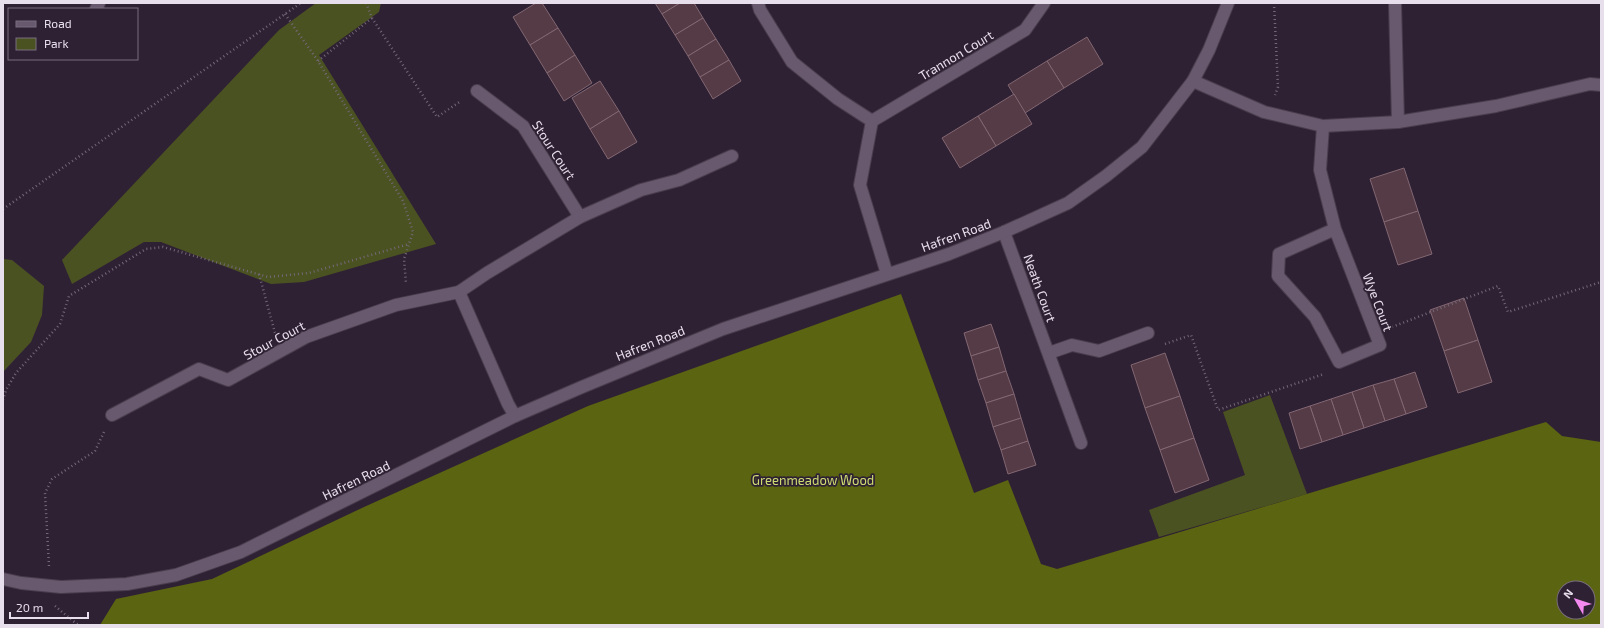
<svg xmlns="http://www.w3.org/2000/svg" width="1604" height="628" font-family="'Exo 2',sans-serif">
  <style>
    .green { fill: #4b5222 }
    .forest { fill: #5a6411; fill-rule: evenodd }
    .building { fill: #543b45; stroke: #826772 }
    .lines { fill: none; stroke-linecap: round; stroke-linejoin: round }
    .minor-casing { stroke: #493d4d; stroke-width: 14 }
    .path { stroke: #746878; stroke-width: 2.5; stroke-dasharray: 1 3; stroke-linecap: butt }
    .minor { stroke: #68596e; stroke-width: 12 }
    .labels { text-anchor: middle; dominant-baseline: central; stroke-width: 3.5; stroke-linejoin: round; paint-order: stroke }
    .street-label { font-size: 13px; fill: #e8dfec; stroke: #2f2134 }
    .park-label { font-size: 13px; fill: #cddd73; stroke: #2f2134 }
  </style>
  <rect width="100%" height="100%" fill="#2f2134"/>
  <!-- green -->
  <g class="green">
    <polygon points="316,3 381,3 379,12 319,55 436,244 304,282 271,284 161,242 144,242 72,284 62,260 279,30"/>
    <polygon points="3,259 12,260 44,286 42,315 31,342 3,372"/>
    <polygon points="1270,395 1307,494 1159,537 1149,510 1245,475 1223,412"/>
  </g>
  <!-- forest -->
  <path class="forest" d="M901,294L974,493L1008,480L1041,564L1057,569L1546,422L1562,436L1601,442V625H100L116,599L212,579L364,507L588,406ZM1564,588H1588V612H1564Z"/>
  <!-- building -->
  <g class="building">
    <polygon points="536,3 542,3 558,28 530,45 513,17"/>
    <polygon points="655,3 680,3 662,14"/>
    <polygon points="680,3 694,3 703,18 675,35 662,14"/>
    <polygon points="703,18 716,39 688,56 675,35"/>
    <polygon points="558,28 575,55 547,73 530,45"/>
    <polygon points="1087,37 1103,64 1064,88 1047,61"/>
    <polygon points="716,39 729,60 700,77 688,56"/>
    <polygon points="575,55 592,83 564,101 547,73"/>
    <polygon points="729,60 741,81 713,99 700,77"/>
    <polygon points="1047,61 1064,88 1025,113 1008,85"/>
    <polygon points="600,81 619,111 590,129 572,98"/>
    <polygon points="1014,94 1032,124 996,146 978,116"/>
    <polygon points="619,111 637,142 608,159 590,129"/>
    <polygon points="978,116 996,146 960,168 942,138"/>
    <polygon points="1404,168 1418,211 1384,222 1370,179"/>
    <polygon points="1418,211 1432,254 1398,265 1384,222"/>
    <polygon points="1464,298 1478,340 1444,351 1430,310"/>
    <polygon points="991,324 999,347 971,356 964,333"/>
    <polygon points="1478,340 1492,382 1458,393 1444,351"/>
    <polygon points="999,347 1006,371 978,380 971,356"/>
    <polygon points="1165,353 1180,396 1145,408 1131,365"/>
    <polygon points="1006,371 1014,394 986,403 978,380"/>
    <polygon points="1415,372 1427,407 1406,414 1394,379"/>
    <polygon points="1394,379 1406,414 1385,421 1373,385"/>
    <polygon points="1373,385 1385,421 1364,428 1352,392"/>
    <polygon points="1352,392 1364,428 1343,435 1331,399"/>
    <polygon points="1014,394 1021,418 993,427 986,403"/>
    <polygon points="1180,396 1194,438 1160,450 1145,408"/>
    <polygon points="1331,399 1343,435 1322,442 1310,406"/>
    <polygon points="1310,406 1322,442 1300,449 1289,413"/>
    <polygon points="1021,418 1028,441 1001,450 993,427"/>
    <polygon points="1194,438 1209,480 1175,493 1160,450"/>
    <polygon points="1028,441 1036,465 1008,474 1001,450"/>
  </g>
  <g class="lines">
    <defs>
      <g id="minor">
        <polyline points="758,3 760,10 792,62 838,99 872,121 1025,30 1044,3"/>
        <polyline points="1395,3 1398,122"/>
        <polyline points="96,9 99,3"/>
        <polyline points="1193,81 1264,112 1323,126 1398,122 1496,106 1590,84 1601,85"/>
        <polyline points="477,91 523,126 580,217"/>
        <polyline points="872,121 860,185 887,274"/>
        <polyline points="1323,126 1320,170 1335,229 1380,345 1339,362 1315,317 1278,276 1279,254 1335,229"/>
        <polyline points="1004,232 1081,443"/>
        <polyline points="459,292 508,404 515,416"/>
        <polyline points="1049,353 1072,345 1099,351 1148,333"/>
        <polyline points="112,415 199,369 228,380 306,337 396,305 459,292 487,273 580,217 641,190 679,180 732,156"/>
        <polyline points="3,579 21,583 61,587 127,584 176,575 241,552 515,416 582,387 723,329 949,254 1004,232 1068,203 1106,176 1142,147 1193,81 1209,50 1228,3"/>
      </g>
    </defs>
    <!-- minor casing -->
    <use href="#minor" class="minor-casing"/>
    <!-- path -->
    <g class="path">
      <polyline points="366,3 372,18 437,117 461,101"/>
      <polyline points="1274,3 1278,87 1275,95"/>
      <polyline points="285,14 318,61 403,201 413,232 404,259 406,284"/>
      <polyline points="318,61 372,18"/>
      <polyline points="3,209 301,3"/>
      <polyline points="259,274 275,333"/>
      <polyline points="1392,327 1498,286 1508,312 1601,282"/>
      <polyline points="1165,344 1191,335 1218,410 1324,374"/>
      <polyline points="3,400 6,390 16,373 60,324 69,296 146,249 163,247 268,277 309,273 409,244"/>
      <polyline points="49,566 45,493 52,479 95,451 104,432"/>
      <polyline points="55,606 78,625"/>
    </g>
    <!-- minor -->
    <use href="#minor" class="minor"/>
  </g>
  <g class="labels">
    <!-- street labels -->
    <g class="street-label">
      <text transform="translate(956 55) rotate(-31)">Trannon Court</text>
      <text transform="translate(554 150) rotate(57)">Stour Court</text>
      <text transform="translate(956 235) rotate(-20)">Hafren Road</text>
      <text transform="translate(1040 288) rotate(70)">Neath Court</text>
      <text transform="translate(1378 302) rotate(69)">Wye Court</text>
      <text transform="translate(274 340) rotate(-28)">Stour Court</text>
      <text transform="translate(650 343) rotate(-22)">Hafren Road</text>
      <text transform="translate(356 480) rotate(-26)">Hafren Road</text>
    </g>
    <!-- park labels -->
    <g class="park-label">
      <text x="813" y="480">Greenmeadow Wood</text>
    </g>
  </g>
  <!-- border -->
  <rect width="1604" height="628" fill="none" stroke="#e8dfec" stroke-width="8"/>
  <!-- legend -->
  <rect x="8" y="8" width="130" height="52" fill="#2f2134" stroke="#796d7e"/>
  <rect x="16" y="21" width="20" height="6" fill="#68596e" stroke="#796d7e"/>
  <text x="44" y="28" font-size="12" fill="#e8dfec">Road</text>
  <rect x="16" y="38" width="20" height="12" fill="#4b5222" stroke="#796d7e"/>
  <text x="44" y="48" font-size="12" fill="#e8dfec">Park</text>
  <!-- north arrow -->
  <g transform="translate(1576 600) rotate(309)"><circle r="19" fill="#2f2134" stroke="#796d7e"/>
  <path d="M0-3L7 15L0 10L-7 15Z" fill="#f489f0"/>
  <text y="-6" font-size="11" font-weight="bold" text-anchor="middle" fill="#e8dfec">N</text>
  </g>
  <!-- scale -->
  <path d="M10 612v6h78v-6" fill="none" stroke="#e8dfec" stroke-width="2"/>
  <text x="16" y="612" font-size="12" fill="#e8dfec" stroke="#2f2134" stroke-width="3" paint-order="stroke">20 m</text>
</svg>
